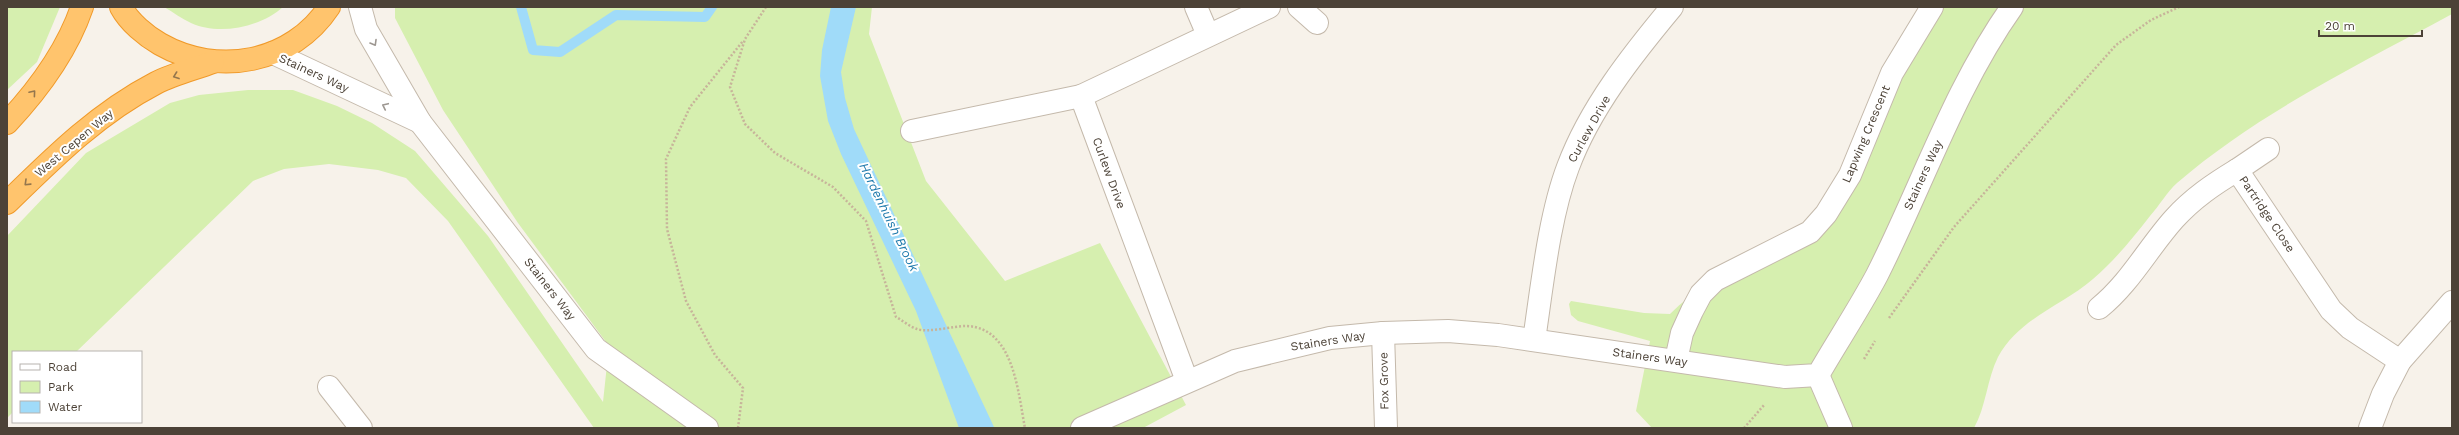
<svg xmlns="http://www.w3.org/2000/svg" width="2459" height="435" font-family="'Work Sans',sans-serif">
  <style>
    .green { fill: #d6efaf }
    .water { fill: #a0dbf9 }
    .lines { fill: none; stroke-linecap: round; stroke-linejoin: round }
    .stream { stroke: #a0dbf9; stroke-width: 10 }
    .street-casing { stroke: #c4b9ab; stroke-width: 24 }
    .highway-casing { stroke: #f09a2a; stroke-width: 24 }
    .path { stroke: #c7b49a; stroke-width: 2.5; stroke-dasharray: 2 2; stroke-linecap: butt }
    .street { stroke: #fff; stroke-width: 22 }
    .highway { stroke: #ffc46d; stroke-width: 22 }
    .oneway { stroke: #9d9791 }
    .oneway2 { stroke: #94764d }
    .labels { text-anchor: middle; dominant-baseline: central; stroke-width: 4; stroke-linejoin: round; paint-order: stroke }
    .street-label { font-size: 12px; fill: #4c4237; stroke: #fff }
    .water-label { font-size: 13px; font-style: italic; fill: #1f7aac; stroke: #fff }
  </style>
  <rect width="100%" height="100%" fill="#f7f2ea"/>
  <!-- green -->
  <g class="green">
    <polygon points="7,7 60,7 37,62 7,90"/>
    <path d="M164,7H283C261,27 219,36 191,23C182,19 173,12 164,7Z"/>
    <polygon points="395,7 872,7 869,34 926,181 1005,281 1100,243 1186,405 1143,428 594,428 448,221 406,178 378,170 329,164 284,169 253,181 76,352 13,352 13,412 7,418 7,236 86,153 170,103 199,95 248,90 293,90 337,106 372,123 415,151 488,236 603,402 609,346 518,223 443,110 395,18"/>
    <path d="M1927,7H2452V14C2358,65 2258,113 2177,183C2167,192 2159,206 2150,216C2132,239 2115,260 2093,279C2062,306 2019,318 1998,357C1987,379 1986,407 1974,428H1652L1636,411L1650,341L1578,321L1571,315L1569,304L1571,301L1644,313L1670,314C1711,273 1774,248 1822,213Z"/>
  </g>
  <!-- water -->
  <polygon class="water" points="831,7 856,7 841,72 845,98 854,129 994,427 959,428 916,311 841,154 828,121 820,76 822,50"/>
  <g class="lines">
    <!-- stream -->
    <polyline class="stream" points="521,7 533,50 560,52 616,15 705,17 712,7"/>
    <defs>
      <g id="street">
        <polyline points="360,7 366,29 420,122 596,349 707,428"/>
        <polyline points="1196,7 1208,35"/>
        <polyline points="1299,7 1317,23"/>
        <polyline points="273,53 420,122"/>
        <polyline points="912,131 1081,96"/>
        <polyline points="2237,170 2268,149"/>
        <path d="M2099,308C2130,283 2148,248 2174,219C2193,198 2214,184 2237,170L2331,310L2350,328L2400,361"/>
        <polyline points="1383,333 1386,428"/>
        <path d="M1534,340C1542,287 1549,217 1568,167C1590,108 1632,55 1672,7"/>
        <polyline points="1676,360 1682,333 1692,311 1701,294 1715,280 1810,232 1826,214 1850,175 1892,73 1932,7"/>
        <polyline points="1818,375 1841,428"/>
        <polyline points="1187,381 1081,96 1269,7"/>
        <polyline points="329,387 361,428"/>
        <path d="M1082,428L1235,361L1330,338L1383,333L1448,331L1498,335L1785,377L1818,375C1837,342 1859,309 1877,275C1922,186 1954,89 2012,7"/>
        <polyline points="2370,428 2383,394 2400,361 2452,302"/>
      </g>
      <g id="highway">
        <path d="M121,7C129,22 146,36 160,44C218,77 292,63 329,7"/>
        <path d="M7,123C39,89 67,51 82,7"/>
        <path d="M7,203C53,158 98,113 156,83C173,74 194,69 213,62"/>
      </g>
    </defs>
    <!-- street casing -->
    <use href="#street" class="street-casing"/>
    <!-- highway casing -->
    <use href="#highway" class="highway-casing"/>
    <!-- path -->
    <g class="path">
      <path d="M766,7L745,39L730,87L745,124L775,153L833,187L866,221L896,317C902,320 910,327 917,329C928,333 953,326 966,326C1014,327 1018,393 1025,428"/>
      <polyline points="1889,318 1954,227 2116,45 2151,20 2179,7"/>
      <polyline points="1864,359 1875,341"/>
      <polyline points="738,428 743,388 715,355 686,301 667,229 666,159 690,107 743,41"/>
      <polyline points="1744,428 1765,404"/>
    </g>
    <!-- street -->
    <use href="#street" class="street"/>
    <!-- highway -->
    <use href="#highway" class="highway"/>
  </g>
  <!-- one-way arrows -->
  <defs><path id="oneway-chevron" d="M-2-3.5L2.5 0L-2 3.5" fill="none" stroke-width="1.6" stroke-linecap="round" stroke-linejoin="round"/></defs>
  <g class="oneway">
    <use href="#oneway-chevron" transform="translate(374 43) rotate(60)"/>
    <use href="#oneway-chevron" transform="translate(385 106) rotate(-155)"/>
  </g>
  <g class="oneway2">
    <use href="#oneway-chevron" transform="translate(176 76) rotate(160)"/>
    <use href="#oneway-chevron" transform="translate(33 93) rotate(-50)"/>
    <use href="#oneway-chevron" transform="translate(27 183) rotate(136)"/>
  </g>
  <g class="labels">
    <!-- street labels -->
    <g class="street-label">
      <text transform="translate(314 73) rotate(25)">Stainers Way</text>
      <text transform="translate(1589 129) rotate(-61)">Curlew Drive</text>
      <text transform="translate(1866 134) rotate(-67)">Lapwing Crescent</text>
      <text transform="translate(74 143) rotate(-40)">West Cepen Way</text>
      <text transform="translate(1109 173) rotate(70)">Curlew Drive</text>
      <text transform="translate(1923 175) rotate(-65)">Stainers Way</text>
      <text transform="translate(2267 214) rotate(56)">Partridge Close</text>
      <text transform="translate(550 289) rotate(52)">Stainers Way</text>
      <text transform="translate(1328 341) rotate(-9)">Stainers Way</text>
      <text transform="translate(1650 357) rotate(8)">Stainers Way</text>
      <text transform="translate(1384 381) rotate(-91)">Fox Grove</text>
    </g>
    <!-- water labels -->
    <g class="water-label">
      <text transform="translate(889 217) rotate(64)">Hardenhuish Brook</text>
    </g>
  </g>
  <!-- border -->
  <rect width="2459" height="435" fill="none" stroke="#4c4237" stroke-width="16"/>
  <!-- legend -->
  <rect x="12" y="351" width="130" height="72" fill="#ffffff" stroke="#b7b3af"/>
  <rect x="20" y="364" width="20" height="6" fill="#ffffff" stroke="#b7b3af"/>
  <text x="48" y="371" font-size="12" fill="#4c4237">Road</text>
  <rect x="20" y="381" width="20" height="12" fill="#d6efaf" stroke="#b7b3af"/>
  <text x="48" y="391" font-size="12" fill="#4c4237">Park</text>
  <rect x="20" y="401" width="20" height="12" fill="#a0dbf9" stroke="#b7b3af"/>
  <text x="48" y="411" font-size="12" fill="#4c4237">Water</text>
  <!-- scale -->
  <path d="M2319 30v6h103v-6" fill="none" stroke="#4c4237" stroke-width="2"/>
  <text x="2325" y="30" font-size="12" fill="#4c4237" stroke="#ffffff" stroke-width="3" paint-order="stroke">20 m</text>
</svg>
